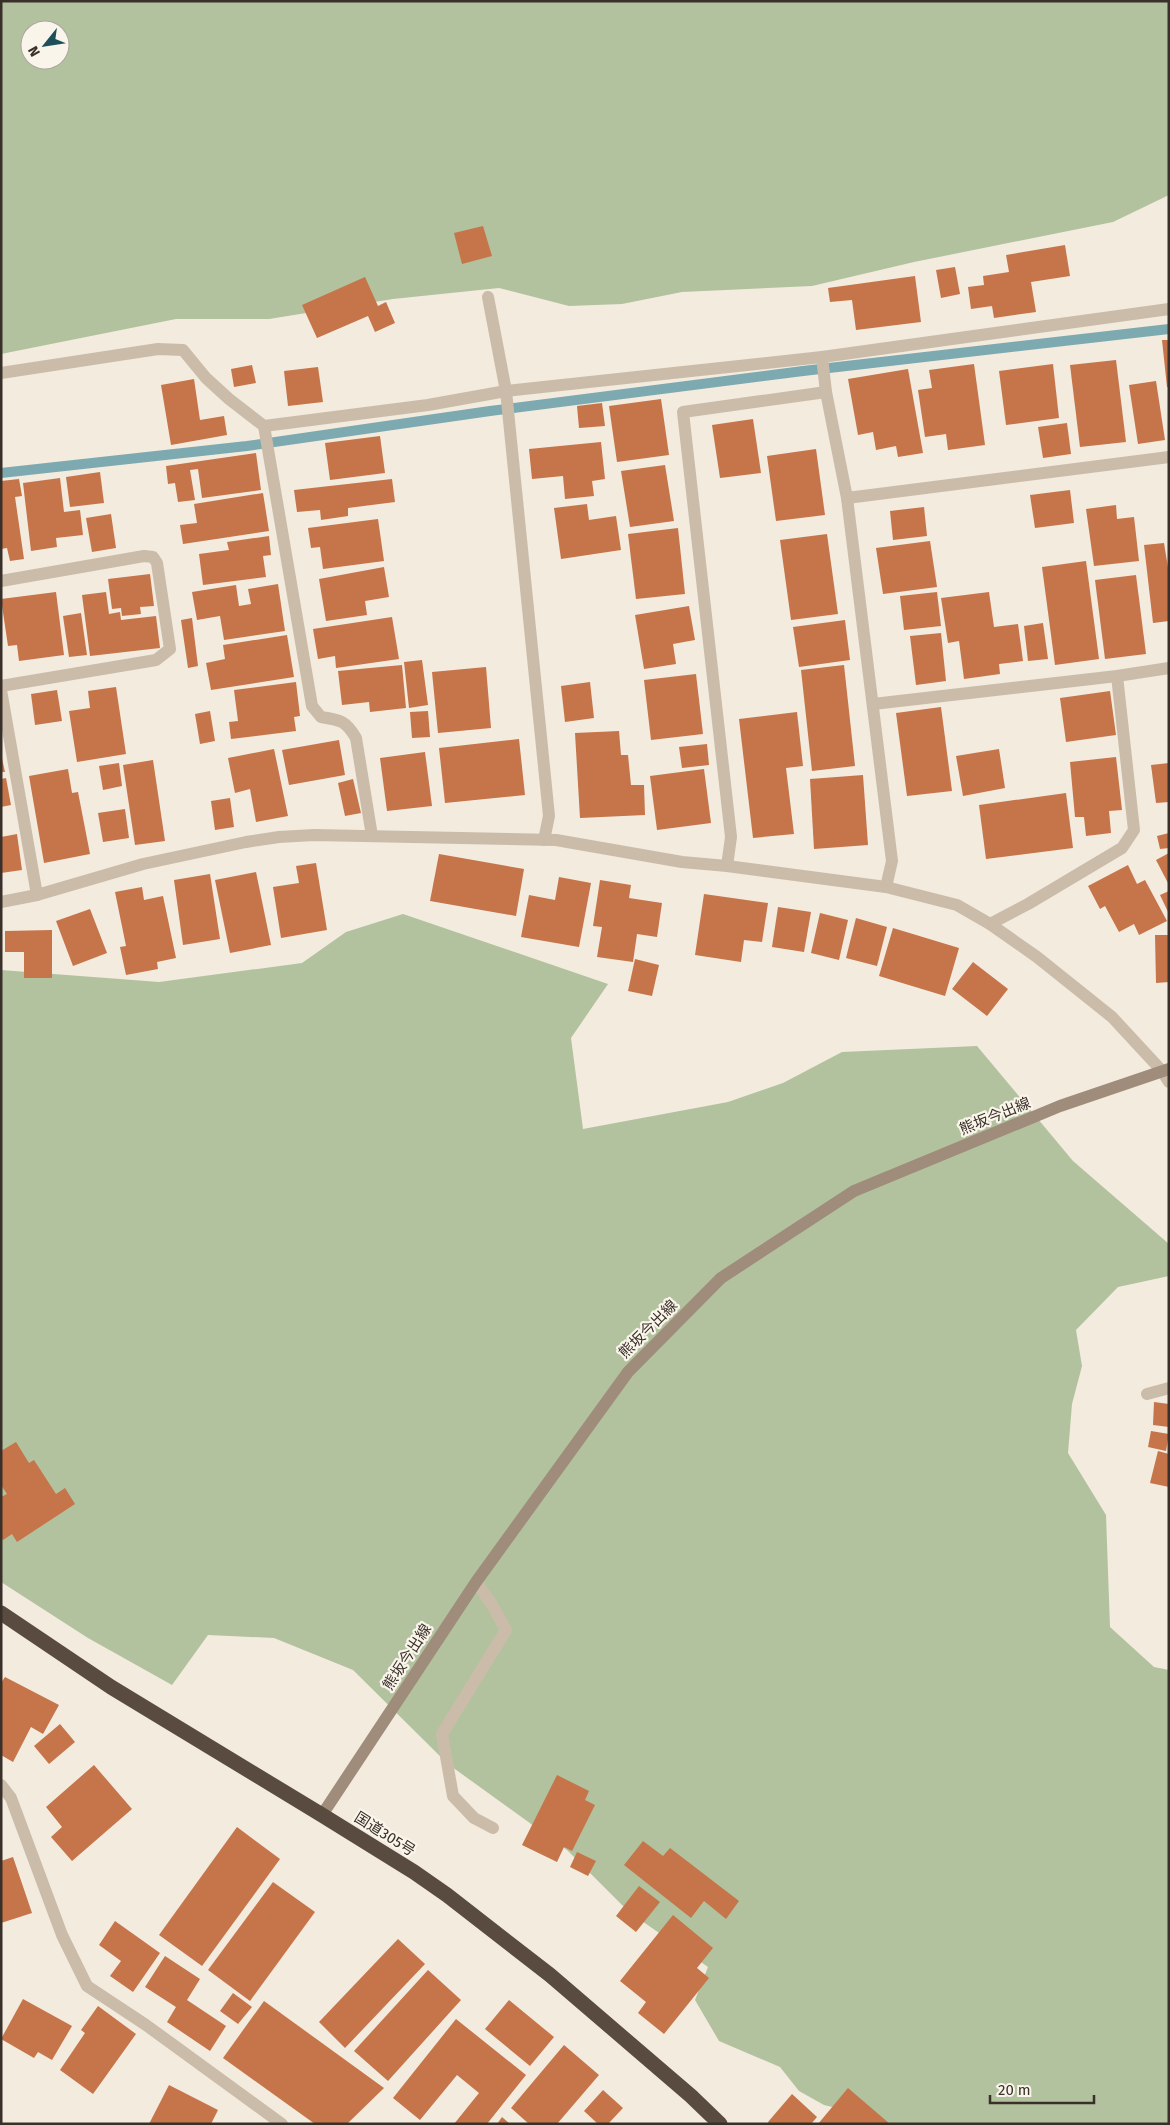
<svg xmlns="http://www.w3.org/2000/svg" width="1170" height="2125" font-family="'Fira Sans','Noto Sans JP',sans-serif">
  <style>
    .green { fill: #b2c29e; fill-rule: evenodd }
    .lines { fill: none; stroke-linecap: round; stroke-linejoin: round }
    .stream { stroke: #7da9b0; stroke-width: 10 }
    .building { fill: #c67449 }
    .lane { stroke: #cbbcaa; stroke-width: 12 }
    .street { stroke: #cbbcaa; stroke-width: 12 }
    .secondary { stroke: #9f8c7b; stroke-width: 12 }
    .highway { stroke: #594b40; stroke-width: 15 }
    .labels { text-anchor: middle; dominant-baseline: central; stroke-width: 4.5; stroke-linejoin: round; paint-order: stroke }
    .street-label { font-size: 15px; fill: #393029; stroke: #faf5eb }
  </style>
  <rect width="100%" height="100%" fill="#f3ebde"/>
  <!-- green -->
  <g class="green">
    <path d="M1,1H1169V195L1113,222L914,262L812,286L682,292L622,304L569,306L499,288L393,299L269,319H176L1,354ZM30,30H60V60H30Z"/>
    <polygon points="403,914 608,984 571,1038 583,1129 728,1102 783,1083 842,1052 977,1046 1073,1161 1169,1244 1169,1276 1118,1287 1076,1330 1082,1366 1072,1404 1068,1453 1106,1515 1110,1627 1154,1667 1169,1670 1169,2124 880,2124 873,2117 824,2105 799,2091 780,2067 719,2041 695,2000 708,1967 629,1912 567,1850 448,1764 353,1670 274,1638 208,1635 172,1685 88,1638 1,1582 1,970 159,982 302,963 346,932"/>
  </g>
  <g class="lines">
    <!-- stream -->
    <polyline class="stream" points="1,473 247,446 490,411 803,371 1169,329"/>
  </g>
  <!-- building -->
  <g class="building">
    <polygon points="483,226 492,256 462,264 454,233"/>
    <polygon points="1065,245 1070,276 1031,282 1036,312 994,318 992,306 971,309 968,287 984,285 983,276 1009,272 1006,255"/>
    <polygon points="955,267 960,294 941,298 936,270"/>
    <polygon points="915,276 921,322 856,330 852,300 830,302 828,288"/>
    <polygon points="365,277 378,306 386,302 395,323 375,332 368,316 317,338 302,305"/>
    <polygon points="1162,340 1169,340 1169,387 1167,387"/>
    <polygon points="1116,360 1126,442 1080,447 1070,365"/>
    <polygon points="974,364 985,445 948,450 946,434 925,437 918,390 932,388 929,370"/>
    <polygon points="1053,364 1059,418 1006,425 999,371"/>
    <polygon points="252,365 256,383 234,387 231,369"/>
    <polygon points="318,367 323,402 288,406 284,371"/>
    <polygon points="908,369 923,453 898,457 896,446 876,450 873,432 858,435 848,379"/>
    <polygon points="194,379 200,420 224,416 227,435 171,445 161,385"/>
    <polygon points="1156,381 1165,440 1138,444 1129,385"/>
    <polygon points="661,399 669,455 617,462 609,406"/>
    <polygon points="602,403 605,426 579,428 577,406"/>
    <polygon points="753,419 761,473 720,478 712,425"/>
    <polygon points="1067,423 1071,454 1043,458 1038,427"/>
    <polygon points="380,436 385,473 330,480 325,443"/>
    <polygon points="601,442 605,479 592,481 594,496 565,499 563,476 532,479 529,449"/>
    <polygon points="816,449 825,515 776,521 767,456"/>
    <polygon points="256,453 261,490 202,498 198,469 190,470 195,500 178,502 175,483 168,484 166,466"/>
    <polygon points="665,465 674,521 630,527 621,471"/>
    <polygon points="100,472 104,503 70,507 66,477"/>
    <polygon points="60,478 64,512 80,510 83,535 56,538 57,547 31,551 23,483"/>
    <polygon points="19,479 22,496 15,497 24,559 10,561 7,548 1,549 1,481"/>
    <polygon points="392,479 395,502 348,508 348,516 321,520 320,510 297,512 294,490"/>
    <polygon points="1070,490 1074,523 1035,528 1030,495"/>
    <polygon points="263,493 269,531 183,544 180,525 197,523 194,504"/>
    <polygon points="587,504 589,520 616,516 621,550 561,559 554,508"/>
    <polygon points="1116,505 1117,519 1134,517 1139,561 1094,566 1086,509"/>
    <polygon points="924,507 927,536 893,540 890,511"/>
    <polygon points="111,514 116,548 92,552 86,518"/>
    <polygon points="378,519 384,561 323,569 320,547 311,548 308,528"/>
    <polygon points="678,528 685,594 636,599 628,534"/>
    <polygon points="827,534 838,614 791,620 780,540"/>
    <polygon points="269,536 271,555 263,556 266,577 203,585 199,554 229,550 227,542"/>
    <polygon points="930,541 937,587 883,594 876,548"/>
    <polygon points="1164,543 1169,574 1169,621 1153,623 1144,545"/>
    <polygon points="1086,561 1099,659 1055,665 1042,567"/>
    <polygon points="384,567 389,597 365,601 367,615 326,621 319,579"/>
    <polygon points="150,574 154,606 140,607 141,614 122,616 121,608 112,609 108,579"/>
    <polygon points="1136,575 1146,654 1105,659 1095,580"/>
    <polygon points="278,584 285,631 224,640 220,616 197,620 192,592 236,585 239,606 251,604 248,589"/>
    <polygon points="56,592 64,655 19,661 17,645 8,646 1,599"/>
    <polygon points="106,592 109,614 120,612 121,620 156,616 160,648 90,656 82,595"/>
    <polygon points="937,592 941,626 904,630 900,596"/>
    <polygon points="989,592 994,627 1018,624 1023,661 999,664 1000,674 964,679 959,641 948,643 941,598"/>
    <polygon points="689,606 695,640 673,644 676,664 644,669 635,615"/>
    <polygon points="81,613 87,655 69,657 63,616"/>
    <polygon points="392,617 399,659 336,668 335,656 318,659 313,629"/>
    <polygon points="192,618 198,666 188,668 181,620"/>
    <polygon points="845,620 850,660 799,667 793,627"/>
    <polygon points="1043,623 1048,659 1028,661 1024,626"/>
    <polygon points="941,633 946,681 916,685 910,636"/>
    <polygon points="287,635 294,677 211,690 206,663 225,659 223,645"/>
    <polygon points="422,660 428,705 409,708 404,662"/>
    <polygon points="402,665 406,708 370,712 369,702 342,705 338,671"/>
    <polygon points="844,665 855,766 812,771 801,670"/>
    <polygon points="486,667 491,728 438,733 432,672"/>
    <polygon points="696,674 703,734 651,740 644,680"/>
    <polygon points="296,682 300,716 294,717 296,731 231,739 229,722 238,721 234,690"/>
    <polygon points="590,682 594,718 565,722 561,686"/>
    <polygon points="116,687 126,754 77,762 69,711 90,708 88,691"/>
    <polygon points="57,690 62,721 35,725 31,694"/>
    <polygon points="1110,691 1116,735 1066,742 1060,698"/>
    <polygon points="941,707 952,791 907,796 896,713"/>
    <polygon points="210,711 215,741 200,744 195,714"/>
    <polygon points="428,711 430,737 412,738 410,712"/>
    <polygon points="797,712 803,766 786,768 794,834 753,838 739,719"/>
    <polygon points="619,731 621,755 628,755 631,785 644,785 645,815 580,818 575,733"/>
    <polygon points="519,739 525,795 445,803 439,748"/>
    <polygon points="339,740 345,775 289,785 282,750"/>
    <polygon points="707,744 709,765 682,768 679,747"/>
    <polygon points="274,749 288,816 256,822 250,789 235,793 228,758"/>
    <polygon points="999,749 1005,788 963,796 956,756"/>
    <polygon points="425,752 432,806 387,811 380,758"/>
    <polygon points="1,754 5,772 1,772"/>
    <polygon points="1116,757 1122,810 1109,811 1111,833 1086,836 1084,817 1075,817 1070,762"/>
    <polygon points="153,760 165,841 135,845 123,765"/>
    <polygon points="119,763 122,786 103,790 99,766"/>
    <polygon points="1169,763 1169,802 1156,803 1151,765"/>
    <polygon points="68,769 72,793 78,792 90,854 44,863 29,776"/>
    <polygon points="704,769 711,823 657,830 650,776"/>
    <polygon points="863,775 868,845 814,849 810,779"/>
    <polygon points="6,778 11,805 1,807 1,779"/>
    <polygon points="353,779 361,813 345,816 338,783"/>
    <polygon points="1066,793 1073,848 986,859 979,805"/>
    <polygon points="230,798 234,827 215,830 211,801"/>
    <polygon points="125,809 129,838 103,842 98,813"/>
    <polygon points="1169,833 1169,848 1160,849 1157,836"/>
    <polygon points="17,834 22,870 1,873 1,837"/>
    <polygon points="1169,853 1169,885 1156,860"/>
    <polygon points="439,854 524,869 516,916 430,901"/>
    <polygon points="316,863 327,930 281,938 273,887 299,883 296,866"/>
    <polygon points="1128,865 1137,884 1145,880 1167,921 1139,935 1134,924 1119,932 1105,906 1100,909 1088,886"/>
    <polygon points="256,872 271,945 230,953 215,880"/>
    <polygon points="210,874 220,939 183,945 174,880"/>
    <polygon points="559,877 591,883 579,947 521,937 529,895 555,900"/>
    <polygon points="600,880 631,885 629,898 662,903 657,937 637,934 633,962 597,957 602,927 593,926"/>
    <polygon points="142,887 144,900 163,896 176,958 157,962 158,969 126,975 120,947 126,946 115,892"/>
    <polygon points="1169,891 1169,914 1160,895"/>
    <polygon points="704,894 768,903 762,942 744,940 741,962 695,955"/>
    <polygon points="778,907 811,912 804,952 772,947"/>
    <polygon points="90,909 107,953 73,966 56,921"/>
    <polygon points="820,913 848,920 839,960 811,953"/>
    <polygon points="856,918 887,927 877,966 846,958"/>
    <polygon points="893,928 959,948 945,996 879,976"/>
    <polygon points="52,930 52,978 24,978 24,952 5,952 5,931"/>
    <polygon points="1155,935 1169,935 1169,982 1156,983"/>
    <polygon points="635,959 659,965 652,996 628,991"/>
    <polygon points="973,962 1008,989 987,1016 952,989"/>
    <polygon points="1154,1402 1169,1404 1169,1427 1153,1425"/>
    <polygon points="1151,1431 1169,1434 1166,1451 1148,1447"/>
    <polygon points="16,1442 29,1463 34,1460 56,1494 65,1488 75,1504 17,1542 12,1534 3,1540 1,1537 1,1497 7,1494 1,1485 1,1451"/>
    <polygon points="1158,1451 1169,1454 1169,1487 1150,1483"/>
    <polygon points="5,1677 59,1705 43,1734 31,1727 13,1762 1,1755 1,1683"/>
    <polygon points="60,1724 75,1742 49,1764 34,1746"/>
    <polygon points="94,1765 132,1809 72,1861 51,1837 62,1827 46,1807"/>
    <polygon points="557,1775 589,1791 585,1800 595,1805 572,1851 564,1847 557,1862 522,1845"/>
    <polygon points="237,1827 280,1859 202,1966 159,1935"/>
    <polygon points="643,1841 663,1856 670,1848 739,1901 726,1919 704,1901 691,1918 624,1865"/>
    <polygon points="577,1852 596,1861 588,1876 570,1867"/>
    <polygon points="13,1857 32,1913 1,1923 1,1861"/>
    <polygon points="273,1882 315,1912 250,2001 208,1970"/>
    <polygon points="639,1886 660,1902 636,1932 616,1916"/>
    <polygon points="673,1915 713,1948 697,1968 709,1978 664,2034 638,2013 646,2002 620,1981"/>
    <polygon points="115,1921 160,1953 133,1992 110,1976 121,1961 99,1945"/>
    <polygon points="398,1939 425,1964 345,2048 319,2022"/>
    <polygon points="165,1956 200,1979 187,2000 226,2026 210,2051 167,2022 176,2007 145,1987"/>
    <polygon points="428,1970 461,2000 388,2081 354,2051"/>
    <polygon points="233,1993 252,2007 238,2024 220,2011"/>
    <polygon points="23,1999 72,2026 52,2060 38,2052 34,2058 1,2039"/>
    <polygon points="509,2000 554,2037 530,2066 485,2029"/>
    <polygon points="264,2001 384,2088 347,2124 315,2124 223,2058"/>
    <polygon points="98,2006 136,2034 93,2094 60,2070 85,2033 81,2030"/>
    <polygon points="456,2019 526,2075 487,2124 454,2124 479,2093 457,2075 420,2120 393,2098"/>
    <polygon points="564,2045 599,2075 557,2124 529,2124 511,2108"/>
    <polygon points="169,2085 218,2110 211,2124 149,2124"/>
    <polygon points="848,2088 890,2124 818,2124"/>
    <polygon points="603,2090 623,2108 608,2124 598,2124 584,2111"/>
    <polygon points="792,2094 817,2117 811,2124 769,2124 768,2122"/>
    <polygon points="502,2117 510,2124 497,2124"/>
  </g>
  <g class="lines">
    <!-- lane -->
    <polyline class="lane" points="1147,1394 1169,1388"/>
    <!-- street -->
    <g class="street">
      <polyline points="488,297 506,391 549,816 544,840"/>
      <polyline points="822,357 826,392 847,498 892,861 886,887"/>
      <polyline points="1,373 158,349 183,350 206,378 229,399 264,426 428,405 506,391 822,357 1169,309"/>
      <path d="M264,426L312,706L321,717C341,720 346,721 356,738L372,836"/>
      <polyline points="847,498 1169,457"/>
      <polyline points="1,581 144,556 153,557 157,563 170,649 156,660 1,686"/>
      <polyline points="1,690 37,895"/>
      <polyline points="873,704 1117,676 1169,668"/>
      <polyline points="727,866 731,837 683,412 826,392"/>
      <polyline points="1,902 37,895 143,864 246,842 279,837 314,835 556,840 682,862 727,866 886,887 957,905 990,924 1037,957 1112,1017 1162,1071 1169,1082"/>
      <polyline points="990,924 1028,904 1122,848 1134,830 1117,676"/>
      <polyline points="476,1582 491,1603 506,1630 442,1734 453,1796 474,1818 493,1828"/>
      <polyline points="1,1785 11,1798 62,1935 87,1986 146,2025 282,2124"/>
    </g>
    <!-- secondary -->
    <polyline class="secondary" points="322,1815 476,1582 628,1372 721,1278 854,1191 1060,1106 1169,1069"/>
    <!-- highway -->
    <polyline class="highway" points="1,1613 111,1687 322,1815 414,1872 447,1895 550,1975 691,2096 720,2124"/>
  </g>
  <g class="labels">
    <!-- street labels -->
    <g class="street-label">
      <text transform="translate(995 1116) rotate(-22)">熊坂今出線</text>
      <text transform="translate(648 1329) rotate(-45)">熊坂今出線</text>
      <text transform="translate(407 1657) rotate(-57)">熊坂今出線</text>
      <text transform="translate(385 1834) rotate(32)">国道305号</text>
    </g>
  </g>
  <!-- border -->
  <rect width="1170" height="2125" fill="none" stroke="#393029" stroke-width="5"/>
  <!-- north arrow -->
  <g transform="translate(45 45) rotate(240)"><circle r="24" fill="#faf5eb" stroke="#ada69d"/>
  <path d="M0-4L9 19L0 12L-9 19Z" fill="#1e505b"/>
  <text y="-8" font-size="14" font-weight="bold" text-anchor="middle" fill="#393029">N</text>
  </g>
  <!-- scale -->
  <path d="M990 2095v8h104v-8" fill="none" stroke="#393029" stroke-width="2.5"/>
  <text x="998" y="2095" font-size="15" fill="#393029" stroke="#faf5eb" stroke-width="4" paint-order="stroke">20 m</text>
</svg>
